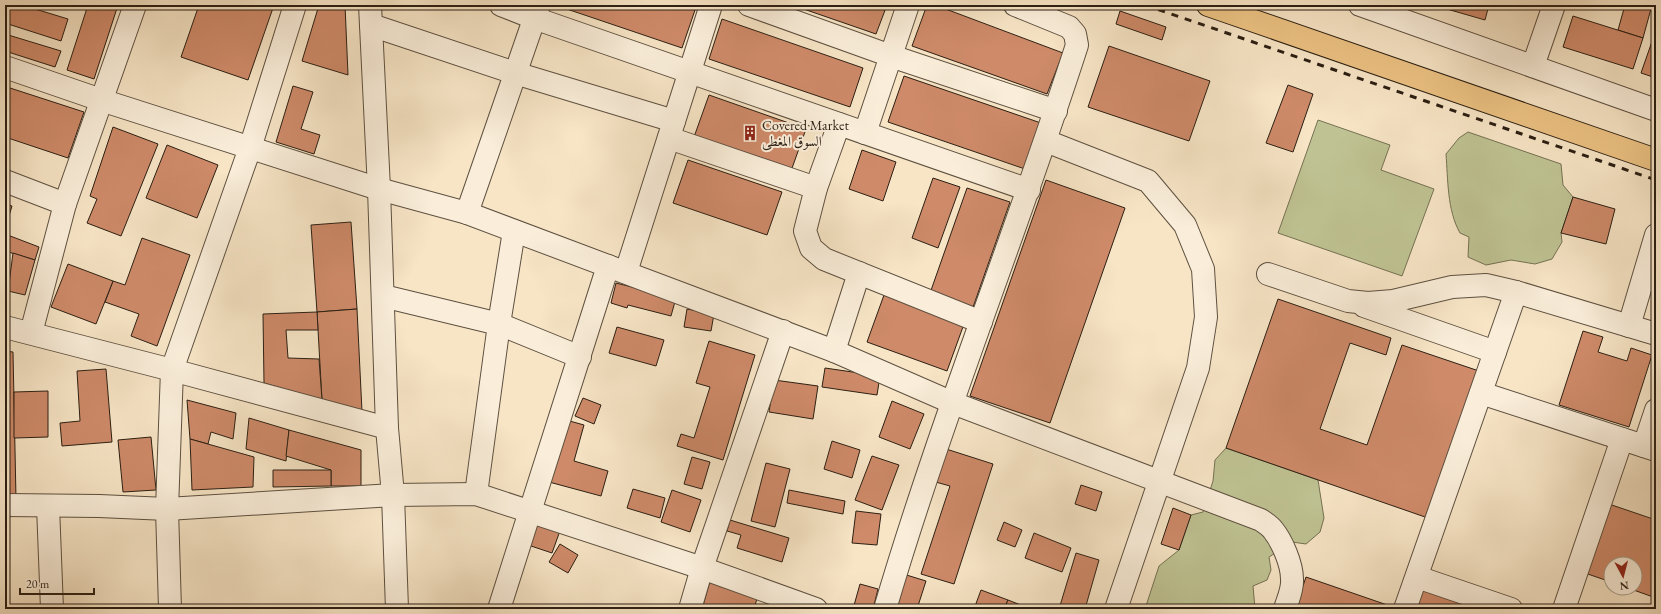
<svg xmlns="http://www.w3.org/2000/svg" width="1661" height="614" font-family="'EB Garamond',Amiri,serif">
  <style>
    .green { fill: #bfc393; stroke: #757153 }
    .building { fill: #ce8a69; stroke: #2b1f13 }
    .lines { fill: none; stroke-linecap: round; stroke-linejoin: round }
    .street-casing { stroke: #5e5040; stroke-width: 24 }
    .highway-casing { stroke: #2b1f13; stroke-width: 24 }
    .street { stroke: #faeeda; stroke-width: 22 }
    .highway { stroke: #ecc283; stroke-width: 22 }
    .rail { stroke: #2b1f13; stroke-width: 3; stroke-dasharray: 7 7; stroke-linecap: butt }
    .labels { text-anchor: middle; dominant-baseline: central; stroke-width: 4; stroke-linejoin: round; paint-order: stroke }
    .poi-label { font-size: 14px; fill: #2b1f13; stroke: #faeeda; text-anchor: start }
  </style>
  <rect width="100%" height="100%" fill="#f7e5c6"/>
  <filter id="stains"><feTurbulence type="fractalNoise" baseFrequency=".005" numOctaves="4"/><feColorMatrix values="0 0 0 0 .2 0 0 0 0 .09 0 0 0 0 .02 0 0 0 .5 -.17"/></filter>
  <radialGradient id="worn" r=".72"><stop offset=".6" stop-color="#630" stop-opacity="0"/><stop offset="1" stop-color="#630" stop-opacity=".3"/></radialGradient>
  <!-- green -->
  <g class="green">
    <polygon points="1318,120 1390,145 1381,170 1434,189 1402,276 1278,233"/>
    <path d="M1468,132L1561,164L1563,185L1573,197L1561,233L1562,242L1552,259L1535,264L1511,260L1486,265L1468,257L1469,237L1460,233C1447,210 1448,179 1446,154L1459,138Z"/>
    <polygon points="1226,448 1318,480 1324,518 1320,532 1306,544 1292,542 1269,557 1271,570 1267,580 1253,586 1255,609 1145,609 1159,566 1179,550 1191,515 1203,512 1213,481 1215,460"/>
  </g>
  <!-- building -->
  <g class="building">
    <polygon points="5,5 22,5 68,19 61,41 5,23"/>
    <polygon points="88,5 118,5 94,79 67,70"/>
    <polygon points="199,5 274,5 248,80 181,57"/>
    <polygon points="319,5 345,5 348,75 302,61"/>
    <polygon points="555,5 681,5 695,10 682,48"/>
    <polygon points="792,5 887,5 876,34"/>
    <polygon points="927,5 935,5 1063,53 1047,94 912,46"/>
    <polygon points="1433,5 1489,5 1485,20"/>
    <polygon points="1525,5 1540,5 1539,9"/>
    <polygon points="1625,5 1652,5 1643,38 1618,30"/>
    <polygon points="1120,11 1166,27 1162,40 1116,24"/>
    <polygon points="1573,16 1643,38 1633,69 1563,47"/>
    <polygon points="722,19 863,68 850,107 709,59"/>
    <polygon points="1656,30 1656,78 1641,73"/>
    <polygon points="5,34 61,51 55,67 5,51"/>
    <polygon points="1109,46 1210,81 1189,141 1088,107"/>
    <polygon points="904,76 1041,123 1025,169 888,122"/>
    <polygon points="1288,85 1313,94 1293,152 1266,143"/>
    <polygon points="293,86 313,92 301,129 320,135 314,154 276,142"/>
    <polygon points="7,87 84,112 68,158 5,137 5,92"/>
    <polygon points="709,95 806,129 791,171 694,137"/>
    <polygon points="113,127 158,144 121,236 87,223 97,199 90,196"/>
    <polygon points="167,145 218,165 197,218 146,198"/>
    <polygon points="862,150 896,162 883,201 849,189"/>
    <polygon points="688,160 782,192 767,235 673,203"/>
    <polygon points="933,178 960,187 938,248 912,238"/>
    <polygon points="1046,180 1125,208 1050,423 970,396"/>
    <polygon points="967,188 1010,202 972,310 929,296"/>
    <polygon points="1573,197 1615,209 1606,244 1561,233"/>
    <polygon points="5,204 12,206 5,229"/>
    <polygon points="351,222 357,309 317,312 311,225"/>
    <polygon points="5,234 39,247 35,260 5,251"/>
    <polygon points="142,238 190,255 157,346 131,336 139,314 105,302 113,281 125,285"/>
    <polygon points="13,253 35,260 25,295 8,291"/>
    <polygon points="68,264 113,281 96,324 51,307"/>
    <polygon points="616,283 676,298 671,316 628,305 627,308 611,303"/>
    <polygon points="884,295 964,324 947,371 867,342"/>
    <polygon points="1278,299 1391,338 1386,355 1350,343 1320,429 1367,445 1402,345 1479,371 1428,518 1226,448"/>
    <polygon points="357,309 362,412 322,400 317,312"/>
    <polygon points="687,309 714,314 711,331 684,327"/>
    <polygon points="317,312 318,330 286,330 288,358 319,359 322,400 264,383 263,314"/>
    <polygon points="617,327 664,340 656,366 609,353"/>
    <polygon points="1583,331 1603,337 1598,352 1627,361 1631,348 1652,355 1629,427 1559,405"/>
    <polygon points="709,341 755,355 723,460 677,446 681,434 694,438 710,387 696,383"/>
    <polygon points="5,351 13,352 16,499 5,500"/>
    <polygon points="825,368 880,376 877,395 822,387"/>
    <polygon points="106,369 112,442 62,446 60,423 80,421 77,371"/>
    <polygon points="774,380 818,386 813,419 769,412"/>
    <polygon points="48,391 48,437 14,438 14,392"/>
    <polygon points="583,398 601,405 594,424 575,416"/>
    <polygon points="187,400 236,413 233,439 211,432 208,444 190,439"/>
    <polygon points="892,401 924,414 910,449 879,437"/>
    <polygon points="249,418 289,430 286,461 246,449"/>
    <polygon points="566,420 584,425 574,461 608,471 601,496 549,482"/>
    <polygon points="289,430 361,450 361,486 331,486 331,470 286,456"/>
    <polygon points="151,437 156,490 123,492 118,440"/>
    <polygon points="190,439 254,457 253,487 192,490"/>
    <polygon points="832,441 860,450 852,478 824,469"/>
    <polygon points="943,448 993,464 954,584 921,574 950,486 932,481"/>
    <polygon points="872,456 899,465 882,510 855,500"/>
    <polygon points="692,457 710,462 702,489 684,484"/>
    <polygon points="766,463 790,469 775,527 751,521"/>
    <polygon points="273,470 331,470 331,486 273,487"/>
    <polygon points="1081,485 1102,492 1096,511 1075,504"/>
    <polygon points="633,489 665,498 660,518 627,508"/>
    <polygon points="672,490 701,500 690,532 661,522"/>
    <polygon points="789,490 845,501 843,514 787,503"/>
    <polygon points="1603,502 1656,520 1656,598 1628,588 1635,588 1635,564 1611,564 1611,582 1579,571"/>
    <polygon points="1173,508 1191,515 1179,550 1161,544"/>
    <polygon points="856,511 881,514 877,545 852,543"/>
    <polygon points="533,519 561,528 552,553 525,544"/>
    <polygon points="730,520 789,538 782,562 737,548 741,535 727,531"/>
    <polygon points="1004,522 1022,530 1015,547 997,540"/>
    <polygon points="1034,533 1071,548 1062,572 1025,558"/>
    <polygon points="560,544 578,555 568,573 549,562"/>
    <polygon points="1076,553 1099,560 1085,609 1059,609"/>
    <polygon points="900,573 926,581 917,609 907,609 890,604"/>
    <polygon points="1306,577 1396,608 1396,609 1295,609"/>
    <polygon points="710,581 758,595 754,609 702,609"/>
    <polygon points="860,584 878,589 873,609 853,609"/>
    <polygon points="1423,586 1488,609 1415,609"/>
    <polygon points="981,590 1008,600 1004,609 974,609"/>
    <polygon points="1008,600 1031,609 1004,609"/>
  </g>
  <g class="lines">
    <defs>
      <g id="street">
        <polyline points="370,5 379,189 387,428 393,495 397,609"/>
        <polyline points="501,5 534,18 1029,190"/>
        <polyline points="749,5 891,56 1056,111"/>
        <polyline points="1360,5 1656,110"/>
        <polyline points="371,25 515,73 674,121"/>
        <polyline points="1533,66 1554,5"/>
        <path d="M5,67L101,100L379,189L467,213L834,351L953,403L1261,520C1265,523 1270,526 1273,530C1282,541 1292,564 1292,579C1293,589 1288,599 1285,609"/>
        <polyline points="839,124 816,188 805,231 811,248 824,259 981,322"/>
        <polyline points="865,133 908,5"/>
        <polyline points="669,138 816,188"/>
        <polyline points="1046,141 1148,181 1185,225 1203,269 1206,317 1198,368 1116,609"/>
        <polyline points="5,181 65,204"/>
        <polyline points="467,213 539,5"/>
        <polyline points="626,272 711,5"/>
        <polyline points="1268,274 1348,301 1368,303 1393,301 1452,287 1486,285 1516,292 1656,334"/>
        <polyline points="383,296 499,324 580,357"/>
        <polyline points="1364,306 1495,352"/>
        <polyline points="1629,326 1656,235"/>
        <polyline points="5,327 172,370 387,428"/>
        <polyline points="31,333 65,204 135,5"/>
        <polyline points="834,351 859,273"/>
        <polyline points="1481,393 1656,450"/>
        <polyline points="1644,446 1656,410"/>
        <polyline points="476,494 499,324 514,231"/>
        <polyline points="5,505 99,506 167,509 393,495 476,494 702,568 816,609"/>
        <polyline points="48,506 52,609"/>
        <polyline points="1417,577 1511,609"/>
        <polyline points="170,609 167,509 172,370 250,148 295,5"/>
        <polyline points="499,609 608,266"/>
        <polyline points="690,609 702,568 783,331"/>
        <path d="M885,609C941,419 1016,234 1077,45L1075,34L1069,27L1015,5"/>
        <polyline points="1405,609 1516,292"/>
        <polyline points="1564,609 1622,439"/>
      </g>
      <polyline id="highway" points="1208,5 1656,160"/>
    </defs>
    <!-- street casing -->
    <use href="#street" class="street-casing"/>
    <!-- highway casing -->
    <use href="#highway" class="highway-casing"/>
    <!-- street -->
    <use href="#street" class="street"/>
    <!-- highway -->
    <use href="#highway" class="highway"/>
    <!-- rail -->
    <polyline class="rail" points="1145,5 1656,180"/>
  </g>
  <!-- icons -->
  <defs>
    <symbol id="building-bare" viewBox="-9 -9 18 18"><path d="M-4-6H4V6H1V3H-1V6H-4ZM-2.5-4.3h1.7v1.8h-1.7ZM.8-4.3h1.7v1.8H.8ZM-2.5-1h1.7V.8h-1.7ZM.8-1h1.7V.8H.8Z" fill="#8f2418" stroke="#faeeda" stroke-width="2.5" paint-order="stroke"/></symbol>
  </defs>
  <g fill-rule="evenodd">
    <use href="#building-bare" x="739" y="122" width="22" height="22"/>
  </g>
  <g class="labels">
    <!-- poi labels -->
    <g class="poi-label">
      <text x="762" y="125">Covered Market<tspan x="762" dy="16">السوق المغطى</tspan></text>
    </g>
  </g>
  <!-- margin -->
  <rect width="1661" height="614" fill="none" stroke="#f7e5c6" stroke-width="20"/>
  <rect x="6" y="6" width="1649" height="602" fill="none" stroke="#2b1f13" stroke-width="2"/>
  <rect x="10" y="10" width="1641" height="594" fill="none" stroke="#2b1f13"/>
  <!-- north arrow -->
  <g transform="translate(1623 576) rotate(173)"><circle r="19" fill="#faeeda" stroke="#a79b8a"/>
  <path d="M0-3L7 15L0 10L-7 15Z" fill="#8f2418"/>
  <text y="-6" font-size="11" font-weight="bold" text-anchor="middle" fill="#2b1f13">N</text>
  </g>
  <!-- scale -->
  <path d="M20 588v6h74v-6" fill="none" stroke="#2b1f13" stroke-width="2"/>
  <text x="26" y="588" font-size="12" fill="#2b1f13" stroke="#faeeda" stroke-width="3" paint-order="stroke">20 m</text>
  <rect width="100%" height="100%" filter="url(#stains)"/>
  <rect width="100%" height="100%" fill="url(#worn)"/>
</svg>
